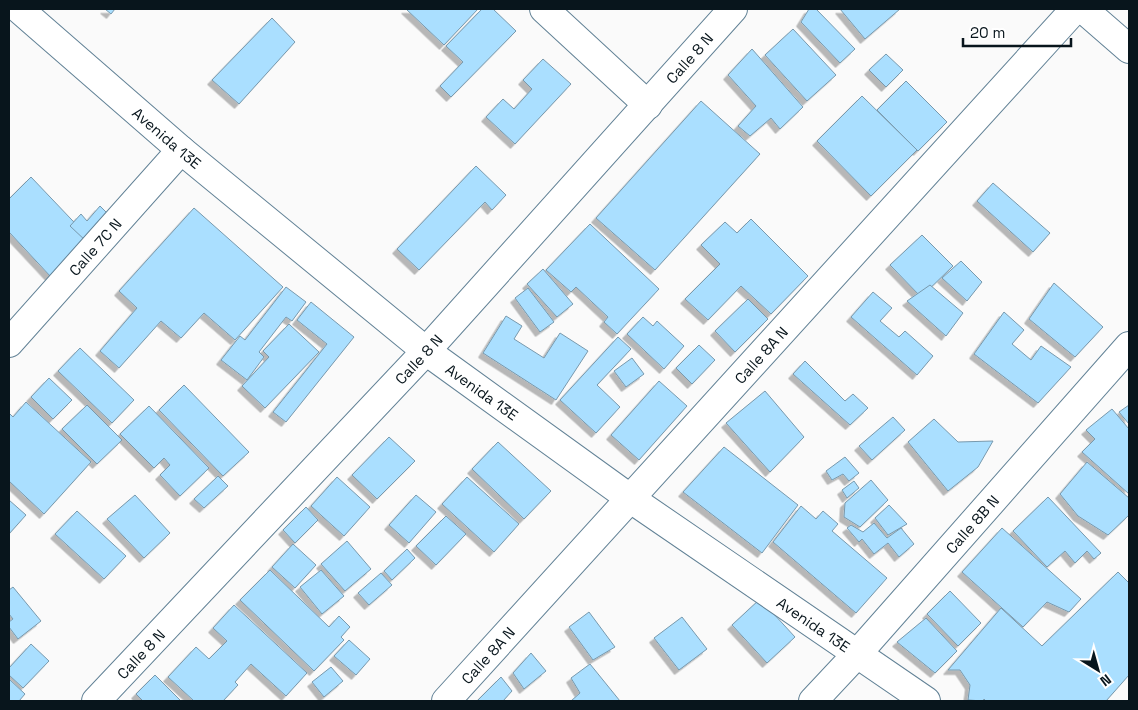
<svg xmlns="http://www.w3.org/2000/svg" width="1138" height="710" font-family="'Space Grotesk',sans-serif">
  <style>
    .building { fill: #aadfff; stroke: #7899ad; filter: url(#shadow) }
    .lines { fill: none; stroke-linecap: round; stroke-linejoin: round }
    .minor-casing { stroke: #628296; stroke-width: 30 }
    .minor { stroke: #fff; stroke-width: 28 }
    .labels { text-anchor: middle; dominant-baseline: central; stroke-width: 4; stroke-linejoin: round; paint-order: stroke }
    .street-label { font-size: 15px; fill: #08151c; stroke: #fff }
  </style>
  <defs>
    <filter id="shadow"><feDropShadow dx="-4.5" dy="4.5" stdDeviation="0" flood-color="#0004"/></filter>
  </defs>
  <rect width="100%" height="100%" fill="#fafafa"/>
  <!-- building -->
  <g class="building">
    <polygon points="105,9 115,9 111,14"/>
    <polygon points="406,9 478,9 444,45"/>
    <polygon points="482,9 493,9 516,31 451,97 440,86 463,62 446,46"/>
    <polygon points="809,9 816,9 855,49 840,63 801,22"/>
    <polygon points="840,9 900,9 865,39"/>
    <polygon points="272,18 295,42 239,104 212,80"/>
    <polygon points="793,29 836,75 807,101 765,55"/>
    <polygon points="752,49 803,107 780,129 771,118 750,136 738,126 756,106 728,75"/>
    <polygon points="886,54 903,70 886,87 869,70"/>
    <polygon points="543,59 571,84 515,144 486,117 503,99 514,109 532,89 523,80"/>
    <polygon points="906,81 947,122 918,151 877,110"/>
    <polygon points="862,96 917,150 871,196 817,141"/>
    <polygon points="701,101 760,154 655,270 596,218"/>
    <polygon points="476,166 506,195 492,210 485,202 419,270 397,249"/>
    <polygon points="31,177 91,240 51,277 9,232 9,199"/>
    <polygon points="993,183 1050,233 1033,252 977,201"/>
    <polygon points="100,206 111,217 87,242 70,226 81,214 87,221"/>
    <polygon points="194,208 283,287 235,340 204,313 181,338 161,321 119,368 100,351 137,308 119,291"/>
    <polygon points="751,219 808,276 771,314 741,286 708,320 685,299 720,264 701,245 725,222 737,233"/>
    <polygon points="590,224 659,289 617,334 604,322 608,317 576,287 571,292 546,270"/>
    <polygon points="922,235 953,266 921,297 890,265"/>
    <polygon points="961,261 982,282 967,301 942,278"/>
    <polygon points="543,269 573,304 557,317 527,284"/>
    <polygon points="1054,283 1103,327 1075,357 1029,319"/>
    <polygon points="930,285 963,313 946,336 907,301"/>
    <polygon points="286,287 306,302 292,321 286,317 259,352 264,357 247,380 221,360 240,336 245,340"/>
    <polygon points="528,288 554,322 540,332 515,298"/>
    <polygon points="873,292 892,308 880,321 899,337 905,331 933,356 917,375 851,317"/>
    <polygon points="748,299 768,319 735,352 715,331"/>
    <polygon points="311,302 354,337 286,422 273,412 327,344 297,320"/>
    <polygon points="1004,312 1024,330 1012,344 1031,360 1041,346 1071,367 1038,403 974,354"/>
    <polygon points="506,316 522,326 514,339 544,358 560,333 588,351 556,400 483,353"/>
    <polygon points="643,317 653,326 657,321 684,346 664,369 627,334"/>
    <polygon points="289,324 319,352 265,408 242,386 269,357 263,351"/>
    <polygon points="618,337 631,349 597,385 620,407 596,433 560,400"/>
    <polygon points="699,345 715,360 692,384 676,368"/>
    <polygon points="80,348 134,400 112,423 58,371"/>
    <polygon points="632,358 644,374 626,387 614,371"/>
    <polygon points="805,361 845,401 853,394 868,408 850,425 793,374"/>
    <polygon points="49,378 72,400 53,419 31,397"/>
    <polygon points="659,381 687,406 639,460 611,435"/>
    <polygon points="184,385 249,452 223,476 159,410"/>
    <polygon points="765,391 804,437 770,472 726,423"/>
    <polygon points="26,402 91,462 44,514 9,481 9,413 13,417"/>
    <polygon points="87,405 122,440 97,464 62,429"/>
    <polygon points="1129,405 1129,424 1119,412"/>
    <polygon points="149,406 209,468 180,496 160,475 170,465 164,458 154,468 120,434"/>
    <polygon points="1112,409 1129,429 1129,494 1082,452 1095,439 1086,430"/>
    <polygon points="893,417 905,430 872,460 859,446"/>
    <polygon points="934,419 958,442 993,441 978,467 948,491 908,442"/>
    <polygon points="389,437 415,461 377,499 352,475"/>
    <polygon points="498,442 551,491 524,519 472,469"/>
    <polygon points="724,447 798,505 762,553 683,492"/>
    <polygon points="845,457 859,473 849,481 843,474 832,480 826,471"/>
    <polygon points="1087,462 1129,498 1129,515 1108,535 1078,516 1060,494"/>
    <polygon points="218,476 228,486 204,508 194,499"/>
    <polygon points="337,477 370,507 344,536 311,506"/>
    <polygon points="467,477 519,524 494,552 442,504"/>
    <polygon points="871,480 888,500 860,527 844,517 845,503"/>
    <polygon points="854,481 859,488 847,498 842,490"/>
    <polygon points="135,495 170,533 144,558 107,519"/>
    <polygon points="416,495 436,512 409,543 389,525"/>
    <polygon points="1048,497 1101,553 1094,559 1087,551 1075,563 1065,551 1047,567 1013,531"/>
    <polygon points="9,500 26,515 9,534"/>
    <polygon points="889,505 907,524 888,535 875,518"/>
    <polygon points="801,506 816,519 823,511 838,524 832,531 887,578 856,613 773,542"/>
    <polygon points="306,507 318,520 295,543 283,530"/>
    <polygon points="77,511 126,556 104,579 55,534"/>
    <polygon points="446,516 466,534 436,565 416,546"/>
    <polygon points="874,523 887,538 901,528 914,544 899,557 888,543 874,554 862,539 859,542 847,528 851,525 863,532"/>
    <polygon points="1002,528 1081,599 1069,612 1047,602 1023,627 962,572"/>
    <polygon points="347,541 371,569 345,591 321,564"/>
    <polygon points="293,544 316,565 295,588 272,567"/>
    <polygon points="407,549 415,558 392,580 384,571"/>
    <polygon points="270,570 329,627 339,616 350,627 341,637 344,640 314,671 240,600"/>
    <polygon points="321,570 344,596 322,614 300,587"/>
    <polygon points="1118,572 1129,583 1129,675 1106,701 986,701 984,699 983,701 968,700 970,685 960,670 948,670 1001,608 1042,646"/>
    <polygon points="381,573 392,585 369,605 358,593"/>
    <polygon points="13,587 41,621 18,639 9,627 9,622 13,619 9,614 9,590"/>
    <polygon points="950,591 981,623 958,646 927,614"/>
    <polygon points="760,599 795,637 767,663 732,625"/>
    <polygon points="234,605 307,673 286,696 251,664 235,682 238,685 223,701 194,701 168,677 196,647 209,659 227,641 213,628"/>
    <polygon points="589,612 615,647 593,660 569,627"/>
    <polygon points="682,617 707,649 679,670 654,638"/>
    <polygon points="926,618 957,651 935,673 897,642"/>
    <polygon points="349,640 370,659 356,675 334,656"/>
    <polygon points="31,644 49,661 23,688 9,675 9,668"/>
    <polygon points="531,653 546,671 524,689 513,673"/>
    <polygon points="590,664 620,701 571,701 580,693 571,678"/>
    <polygon points="331,667 343,681 324,697 312,682"/>
    <polygon points="155,675 181,701 143,701 136,694"/>
    <polygon points="501,677 512,691 503,701 478,701 478,700"/>
    <polygon points="9,679 25,694 19,701 9,701"/>
  </g>
  <g class="lines">
    <defs>
      <g id="minor">
        <path id="s1" d="M19,9L181,150L426,351L631,499L926,701"/>
        <polyline points="544,9 648,105"/>
        <polyline points="1083,9 1129,49"/>
        <path id="s2" d="M9,343L181,150"/>
        <path id="s3" d="M96,701L426,351L733,9"/>
        <path id="s4" d="M446,701L1075,9"/>
        <path id="s5" d="M813,701L857,654L1129,346"/>
      </g>
    </defs>
    <!-- minor casing -->
    <use href="#minor" class="minor-casing"/>
    <!-- minor -->
    <use href="#minor" class="minor"/>
  </g>
  <g class="labels">
    <!-- street labels -->
    <g class="street-label">
      <text stroke="none"><textPath href="#s3" startOffset="875">Calle 8 N</textPath></text>
      <text stroke="none"><textPath href="#s1" startOffset="196">Avenida 13E</textPath></text>
      <text stroke="none"><textPath href="#s2" startOffset="129">Calle 7C N</textPath></text>
      <text stroke="none"><textPath href="#s4" startOffset="468">Calle 8A N</textPath></text>
      <text stroke="none"><textPath href="#s3" startOffset="470">Calle 8 N</textPath></text>
      <text stroke="none"><textPath href="#s1" startOffset="601">Avenida 13E</textPath></text>
      <text stroke="none"><textPath href="#s5" startOffset="238">Calle 8B N</textPath></text>
      <text stroke="none"><textPath href="#s1" startOffset="1006">Avenida 13E</textPath></text>
      <text stroke="none"><textPath href="#s3" startOffset="65">Calle 8 N</textPath></text>
      <text stroke="none"><textPath href="#s4" startOffset="62">Calle 8A N</textPath></text>
    </g>
  </g>
  <!-- border -->
  <rect width="1138" height="710" fill="none" stroke="#08151c" stroke-width="20"/>
  <!-- north arrow -->
  <g transform="translate(1098 670) rotate(143)" stroke="#ffffff" stroke-width="4" paint-order="stroke">
  <path d="M0-4L9 19L0 12L-9 19Z" fill="#08151c"/>
  <text y="-8" font-size="14" font-weight="bold" text-anchor="middle" fill="#08151c">N</text>
  </g>
  <!-- scale -->
  <path d="M963 38v8h108v-8" fill="none" stroke="#08151c" stroke-width="2.5"/>
  <text x="970" y="38" font-size="15" fill="#08151c" stroke="#ffffff" stroke-width="4" paint-order="stroke">20 m</text>
</svg>
